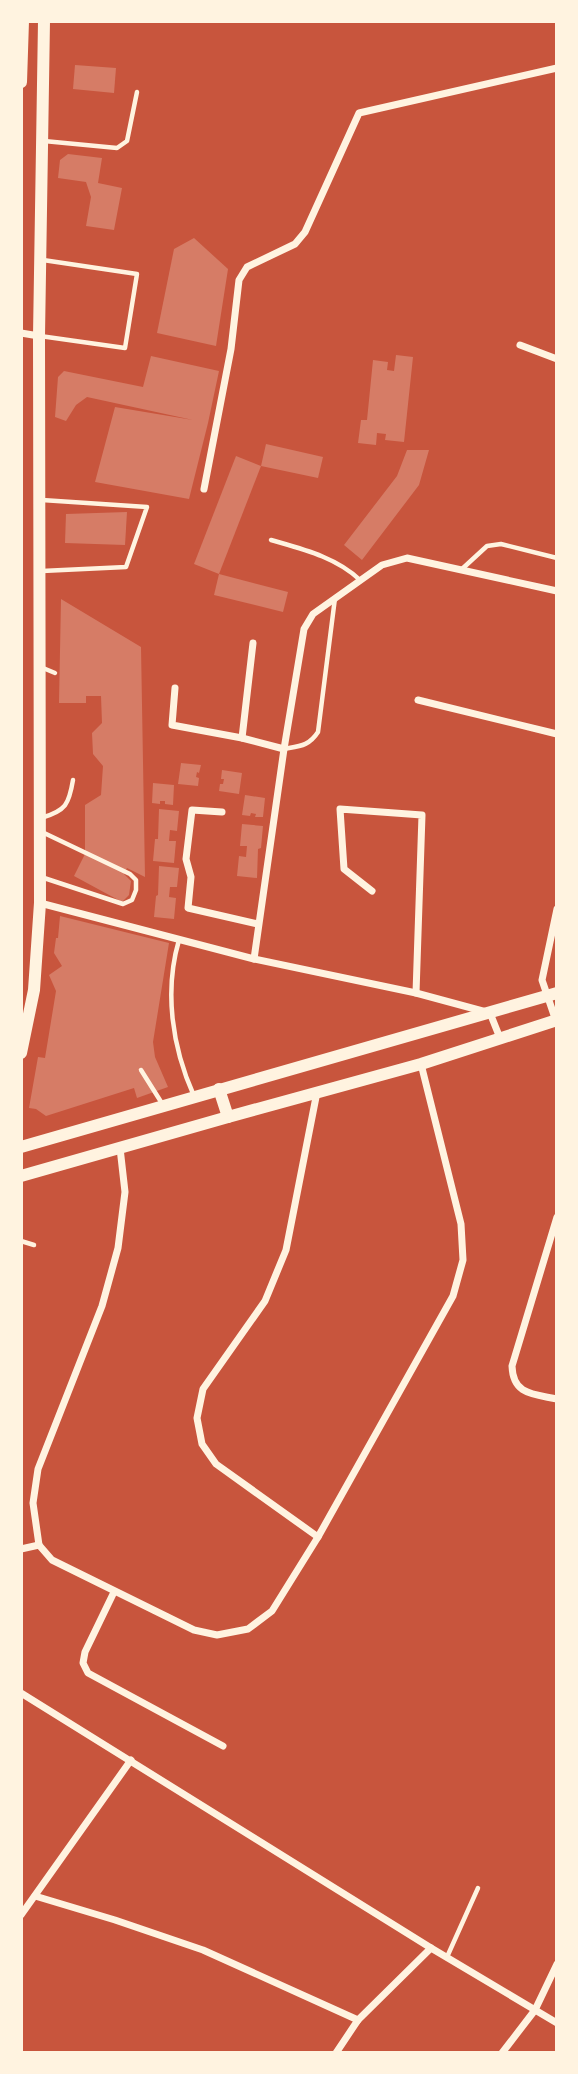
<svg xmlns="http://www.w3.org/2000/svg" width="578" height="2074" font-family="'Roboto Serif',serif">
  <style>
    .building { fill: #d67c66 }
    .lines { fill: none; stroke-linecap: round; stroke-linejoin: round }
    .service { stroke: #fff3e0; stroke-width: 4.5 }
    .minor { stroke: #fff3e0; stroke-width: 7 }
    .secondary { stroke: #fff3e0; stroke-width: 12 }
    .primary { stroke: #fff3e0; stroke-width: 12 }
  </style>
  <rect width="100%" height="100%" fill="#c8553d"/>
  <!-- building -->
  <g class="building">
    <polygon points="75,65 116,68 114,93 73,89"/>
    <polygon points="68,154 102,158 98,183 122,188 114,230 86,226 91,197 86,182 58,178 60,160"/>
    <polygon points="194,238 228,269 216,346 157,333 174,249"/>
    <polygon points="396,355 413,357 404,442 385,440 386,434 377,433 376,445 358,443 361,420 367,420 373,360 388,362 387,370 394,371"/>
    <polygon points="151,356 219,371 208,423 189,499 95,482 115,407 193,420 87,397 76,405 66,421 55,417 58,377 64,371 143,387"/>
    <polygon points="266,444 323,457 318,478 261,466"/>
    <polygon points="407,450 429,450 419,485 362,560 344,545 397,476"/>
    <polygon points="236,456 261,466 219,574 194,564"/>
    <polygon points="127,512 125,545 65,543 66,514"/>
    <polygon points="219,574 288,592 283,612 214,595"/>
    <polygon points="61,599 141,647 145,877 127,868 124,874 131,881 129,895 122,902 74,876 85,854 85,805 101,795 103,766 93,754 92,733 102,723 101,696 86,696 86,703 59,703"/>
    <polygon points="181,763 201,765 199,773 197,772 196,777 199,778 198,786 178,784"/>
    <polygon points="222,770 242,773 239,794 219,791 220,784 223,784 224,779 221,779"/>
    <polygon points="153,783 174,785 173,805 165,804 165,801 160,801 160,804 152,803"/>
    <polygon points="245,795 265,798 263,817 255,817 256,814 251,813 250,816 242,815"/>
    <polygon points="159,809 179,811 177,831 170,830 169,841 176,841 174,863 153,861 155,839 158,839"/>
    <polygon points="242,824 263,826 261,848 258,849 257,878 237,876 239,856 246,857 247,846 240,846"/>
    <polygon points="159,866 179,868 177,887 170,887 169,897 176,898 174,919 154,917 156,896 158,895"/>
    <polygon points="60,916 169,943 153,1042 155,1057 168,1087 137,1098 134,1088 46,1116 36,1109 29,1108 38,1057 45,1058 56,991 49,975 62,966 54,953 56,938 58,938"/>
  </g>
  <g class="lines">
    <!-- service -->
    <g class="service">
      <polyline points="44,141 117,148 127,141 137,92"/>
      <polyline points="40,336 125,348 137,274 43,260"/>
      <polyline points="42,500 147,507 126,567 42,571"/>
      <path d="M271,540C302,549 336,557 360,580"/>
      <polyline points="462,569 487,546 501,544 557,558"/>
      <polyline points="43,668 55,673"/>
      <path d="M284,749C300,746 309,746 318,732L335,598"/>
      <path d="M41,818C66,811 69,804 73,780"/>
      <polyline points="41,877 123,904 132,900 136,890 136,880 130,874 42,832"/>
      <path d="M179,940C164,991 172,1047 194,1096"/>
      <polyline points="141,1070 163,1105"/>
      <polyline points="21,1241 34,1245"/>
      <polyline points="447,1957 478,1888"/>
    </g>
    <!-- minor -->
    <g class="minor">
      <polyline points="21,333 39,336"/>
      <polyline points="520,345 557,359"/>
      <polyline points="204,489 231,349 239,280 247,267 295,244 305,232 359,113 557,68"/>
      <polyline points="175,688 172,725 242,738 284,749"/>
      <polyline points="418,700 557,734"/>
      <polyline points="242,738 253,643"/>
      <polyline points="222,812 192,810 186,859 191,877 188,908 258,924"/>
      <polyline points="372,891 344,869 340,809 422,815 416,993"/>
      <polyline points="40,903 254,959 416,993 490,1013 500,1038"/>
      <polyline points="254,959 284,749 304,629 313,614 382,565 407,558 557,591"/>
      <polyline points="556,1021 542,980 557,909"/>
      <polyline points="317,1092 286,1250 265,1301 203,1389 197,1418 202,1444 216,1464 318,1537"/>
      <path d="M557,1217L512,1366C513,1395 533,1394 557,1399"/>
      <polyline points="39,1545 52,1560 194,1630 217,1635 248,1629 272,1611 318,1537 453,1296 463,1260 461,1224 421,1064"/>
      <polyline points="39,1545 33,1503 38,1469 102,1306 118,1248 125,1192 120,1148"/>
      <polyline points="21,1549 39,1545"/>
      <polyline points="114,1592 85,1652 83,1663 88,1673 223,1746"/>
      <polyline points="21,1693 431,1948 557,2023"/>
      <polyline points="35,1896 115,1920 203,1950 358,2020"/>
      <polyline points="21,1915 131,1760"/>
      <polyline points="336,2053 358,2020 431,1948"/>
      <polyline points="502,2053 535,2010 557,1964"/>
    </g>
    <!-- secondary -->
    <g class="secondary">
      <polyline points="219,1089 228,1117"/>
      <polyline points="21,1147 557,993"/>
      <polyline points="21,1176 228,1117 421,1064 557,1020"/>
    </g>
    <!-- primary -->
    <g class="primary">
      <polyline points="21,82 23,21"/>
      <polyline points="21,1053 34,990 40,903 39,336 44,21"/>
    </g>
  </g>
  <!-- border -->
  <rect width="578" height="2074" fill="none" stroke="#fff3e0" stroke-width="46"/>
</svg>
